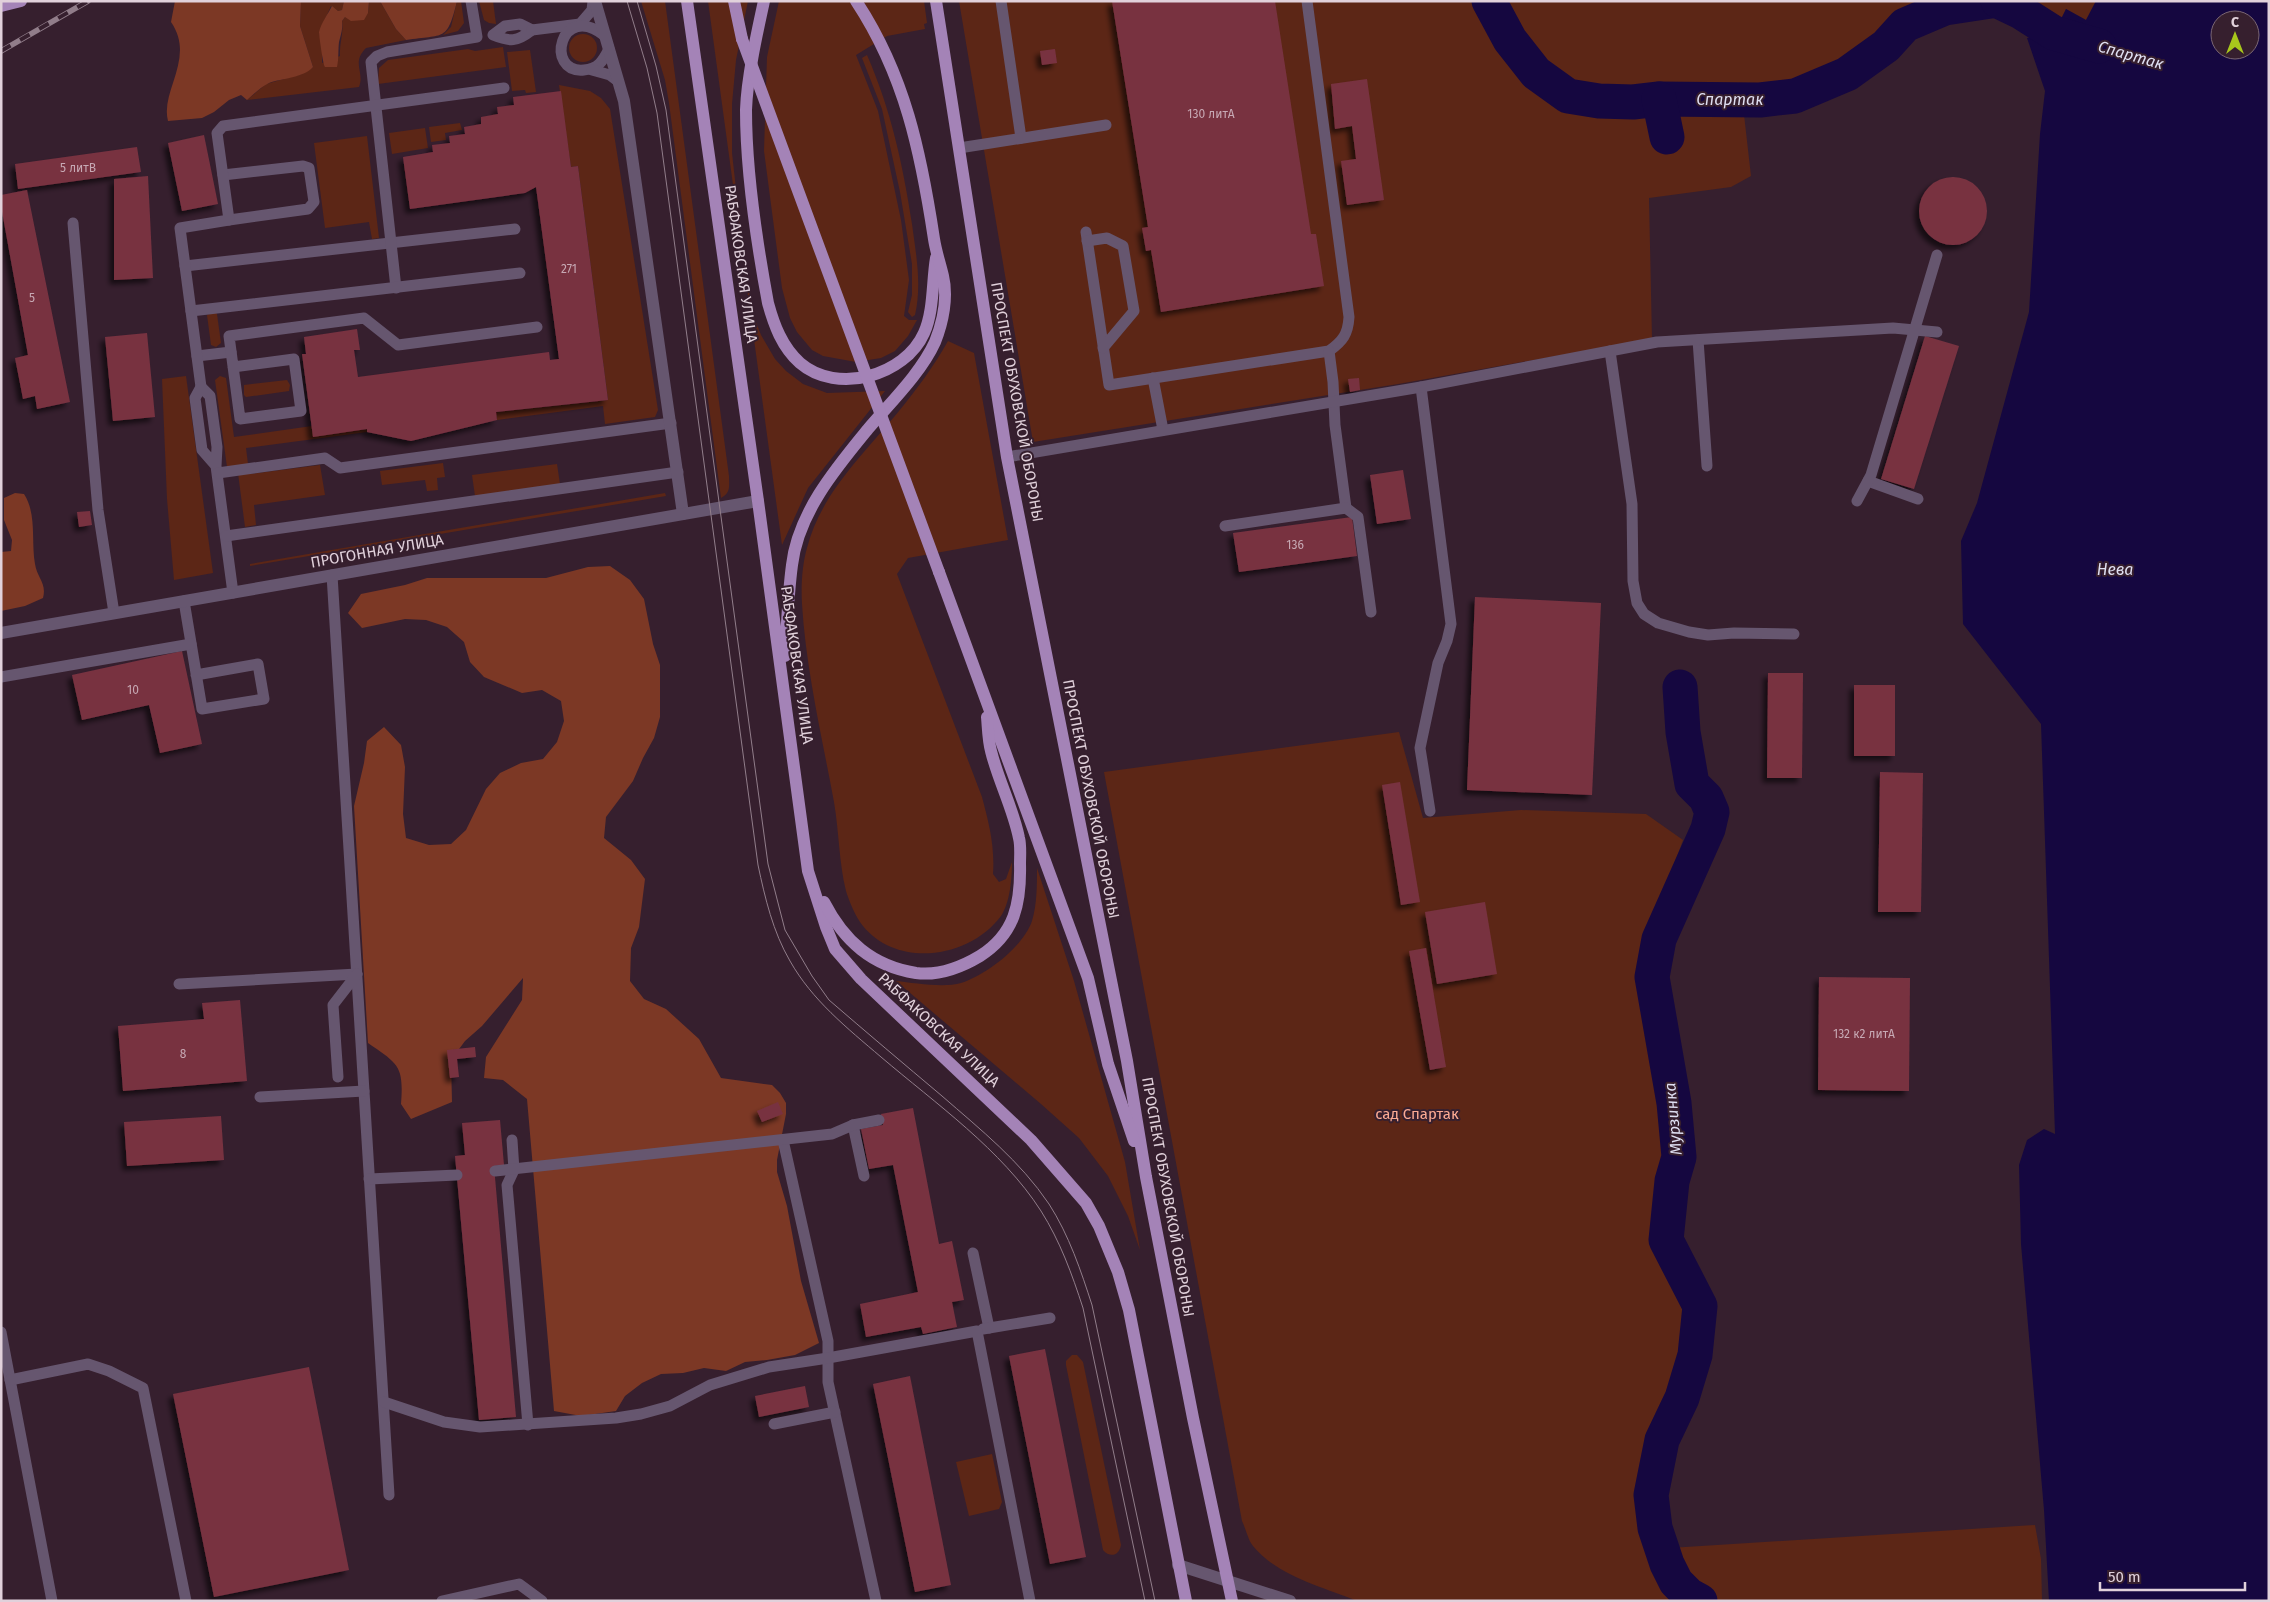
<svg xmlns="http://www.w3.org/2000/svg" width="2270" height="1602" font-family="'Fira Sans',sans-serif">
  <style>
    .green { fill: #5c2616 }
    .forest { fill: #7c3825 }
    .water { fill: #150740; fill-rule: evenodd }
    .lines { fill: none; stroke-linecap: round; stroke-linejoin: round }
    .river { stroke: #150740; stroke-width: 35 }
    .building { fill: #783241; filter: url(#shadow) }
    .service { stroke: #66566f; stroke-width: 11 }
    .minor { stroke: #66566f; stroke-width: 12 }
    .primary { stroke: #a483b7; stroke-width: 12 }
    .tram { stroke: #917d8a; stroke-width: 1 }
    .rail-casing { stroke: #917d8a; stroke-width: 5.5 }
    .rail { stroke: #361f2e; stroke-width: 4; stroke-dasharray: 11; stroke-linecap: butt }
    .primary-bridge { stroke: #a483b7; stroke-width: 12 }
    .labels { text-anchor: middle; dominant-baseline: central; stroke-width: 4; stroke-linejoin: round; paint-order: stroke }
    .number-label { font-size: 12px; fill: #c7a9b4 }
    .street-label { font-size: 15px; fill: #e1d1db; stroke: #361f2e }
    .park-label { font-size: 15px; fill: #fcaa93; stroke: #361f2e }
    .water-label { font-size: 16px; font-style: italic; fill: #dfdff2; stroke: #361f2e }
  </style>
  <defs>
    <filter id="shadow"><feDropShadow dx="-4.5" dy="4.5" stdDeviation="2.5" flood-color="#0009"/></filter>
  </defs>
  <rect width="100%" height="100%" fill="#361f2e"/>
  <!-- green -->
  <g class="green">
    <path d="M301,1H344L342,10L338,11L331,6L319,33L322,45V63L340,56C339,44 344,33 342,21L345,17L368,13L369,1H380L396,29L406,40L366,48C351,63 365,72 359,87L247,100L266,84L302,74L313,67L300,26Z"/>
    <polygon points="457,1 461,1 464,23 458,31 443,35 451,27"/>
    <polygon points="479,1 493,1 496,24 489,23 484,20"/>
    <path d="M641,1H665L729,476C729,486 731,493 721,498L669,103L665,80Z"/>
    <polygon points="708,1 748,1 736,60 732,104 732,153 744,261 753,315 761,335 775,359 786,371 803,384 827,393 885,391 808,488 782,545"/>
    <polygon points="779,1 924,1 927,23 924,24 925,29 887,36 856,55 878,111 901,220 909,280 904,316 909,320 917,320 908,336 895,351 881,358 856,362 823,356 812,350 797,332 790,318 782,288 764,151 767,57"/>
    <path d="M959,1H2096L2086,20L2066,9L2058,27C2039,21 2020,12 2000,12C1952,10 1910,34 1870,58C1850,70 1831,82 1810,90C1789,98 1763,96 1742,97L1751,176L1731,187L1649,198L1652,339L1398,384L1033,442Z"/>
    <circle cx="583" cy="48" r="14"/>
    <polygon points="503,47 506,67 378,84 379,68 388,60 468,49 475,51"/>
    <polygon points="530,50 536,92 526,93 525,90 512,91 507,52"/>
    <path d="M867,55C891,110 903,165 912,224C916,254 922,285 915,315L912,317L908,312L912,295V264L900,192L882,109L862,58Z"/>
    <polygon points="559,85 590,91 601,98 610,109 658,410 655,417 605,424 603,406 497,420 496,412 608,400 578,166 571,167"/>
    <polygon points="460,123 462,130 445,133 446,140 431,142 429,127"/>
    <polygon points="425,128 428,148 392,154 389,133"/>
    <polygon points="367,136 379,238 372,239 369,222 325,228 314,143"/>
    <polygon points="215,312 217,314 221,343 216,347 211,345 207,315"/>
    <path d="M948,341L974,353L1008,540L908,558L897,574L982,797C989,823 995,847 993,874L999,882L1006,879L1012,862C1012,878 1010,903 1001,916C970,958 898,969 863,926C856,918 849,901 846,891C839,863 839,831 834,802C822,737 806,670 802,604C801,586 802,565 807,548C821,493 864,454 899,411C917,389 934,366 948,341Z"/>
    <polygon points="186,376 213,573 174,580 167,499 162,379"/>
    <polygon points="220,376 226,378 234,437 312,426 314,436 367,429 367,432 246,448 248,464 227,467 215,380"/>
    <polygon points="287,380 290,385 289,391 246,397 244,395 244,385"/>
    <polygon points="443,463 445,477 437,478 438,490 427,491 425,480 382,485 380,471"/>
    <polygon points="557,464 560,484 475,496 472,475"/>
    <polygon points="320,465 325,495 254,505 256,525 245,527 238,473 250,474"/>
    <polygon points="665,493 666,496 250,566 250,564"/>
    <path d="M1399,732L1423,818L1521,810L1646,814L1683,840L1644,946L1641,969L1644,1014L1657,1063L1671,1155L1662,1185L1657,1222L1661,1246L1690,1303L1694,1328L1686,1355L1661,1420L1645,1479L1643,1514L1654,1549L2035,1525L2041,1559L2042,1601H1357C1323,1587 1277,1576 1253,1546C1248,1540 1246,1529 1242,1521L1104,772Z"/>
    <path d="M1037,868L1074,981L1125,1162L1140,1250L1128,1216L1108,1176L1079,1138L1041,1104L896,981C914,983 944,988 961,983C986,975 1023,947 1032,921C1037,905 1037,885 1037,868Z"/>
    <path d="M1072,1355H1077L1083,1362L1121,1545C1119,1556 1110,1558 1103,1550L1066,1365V1361Z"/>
    <polygon points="992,1454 1002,1502 999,1509 969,1516 956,1462"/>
  </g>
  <!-- forest -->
  <g class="forest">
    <path d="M175,1H301L300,26L313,67C303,78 283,78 269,83C261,87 254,94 247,100L241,95L229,100L214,112L202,118L168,121C160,91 196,58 171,22Z"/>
    <path d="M344,1H369L368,13L364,20L351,21L345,17L342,21C343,29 341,34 339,42C338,50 339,58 337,67H325C323,65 319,35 319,32C321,23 328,14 332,6L338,11L342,10Z"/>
    <path d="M380,1H457C447,42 445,34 406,40L396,29Z"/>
    <path d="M15,493L24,494C37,514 31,541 35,564C37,578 47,583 43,598L25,606L1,611V552L11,551L12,540L4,520V498Z"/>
    <path d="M610,566L630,580L644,599L653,644L660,665V717L654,738L643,758L633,781L606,817L604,838L631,860L645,879L639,927L631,948L630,981L644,999L666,1009L699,1039L721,1078L772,1085L780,1093L786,1103V1114L777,1160V1172L787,1206L801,1281L819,1343L795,1355L767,1360L745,1362L726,1371L704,1368L683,1373L661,1374L642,1383L625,1396L616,1411L581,1416L554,1411L527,1099L503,1080L484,1078L486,1057L522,1000L523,978L482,1026L465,1041L451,1060L452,1102L411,1119L401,1104C404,1065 398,1064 368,1043L354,806L364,763L367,741L384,727L401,745L405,767L403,814L406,838L429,845L451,844L466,830L486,789L500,773L521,763L543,759L557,742L564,721L561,701L542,690L522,693L484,677L470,662L464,642L447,627L426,620L405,619L362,628L348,613L361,594L405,585L427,578H546L588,567Z"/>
  </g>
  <!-- water -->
  <path class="water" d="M2096,1H2269V1601H2049L2044,1510L2021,1244L2019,1165L2027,1140L2044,1129L2055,1134L2041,724L1963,624L1961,541L1977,503L2029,312L2040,134L2045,91L2027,38L2054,33L2066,9L2086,20ZM2220,20H2250V50H2220Z"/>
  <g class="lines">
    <!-- river -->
    <g class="river">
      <polyline points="1489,1 1510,40 1536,73 1568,96 1599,101 1633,102 1659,99 1760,100 1795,96 1847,74 1886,46 1905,25 1945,8 1991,1"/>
      <polyline points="1998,1 2021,12 2054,33 2099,46"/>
      <polyline points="1659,99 1667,137"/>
      <polyline points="1680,687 1683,732 1692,784 1706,798 1712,812 1708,829 1659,939 1652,977 1674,1103 1679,1157 1672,1181 1666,1240 1700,1306 1695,1355 1682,1398 1662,1440 1651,1495 1655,1528 1667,1564 1676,1582 1689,1595 1700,1601"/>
    </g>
  </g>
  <!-- building -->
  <g class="building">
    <polygon points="1112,1 1275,1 1311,234 1316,234 1324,286 1161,312 1151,250 1146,251 1142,228 1148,227"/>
    <polygon points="1055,49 1057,63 1042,65 1040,51"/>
    <polygon points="1367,79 1384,200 1347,205 1341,161 1356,159 1352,126 1335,129 1331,84"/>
    <polygon points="561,91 571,167 578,166 608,400 496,412 497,420 411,441 367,432 367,429 313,437 302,354 306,354 304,337 357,329 360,350 354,350 358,377 549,352 550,360 559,359 536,187 525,193 410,209 403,157 433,152 432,145 450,143 449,136 465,134 464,127 481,124 481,117 498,114 497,107 514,105 513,97"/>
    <polygon points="204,135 218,204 182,211 168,143"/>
    <polygon points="137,147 141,172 18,189 15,164"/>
    <polygon points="148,176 153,278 114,280 114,179"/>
    <circle cx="1953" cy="211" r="34"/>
    <polygon points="27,190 70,402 37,409 35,396 23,399 15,358 28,355 1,206 1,195"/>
    <polygon points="147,333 155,417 113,421 105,337"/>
    <polygon points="1925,336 1959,346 1914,489 1881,479"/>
    <polygon points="1359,378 1360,390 1350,392 1348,379"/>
    <polygon points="1403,470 1411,519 1377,524 1370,475"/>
    <polygon points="90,511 92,525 79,527 77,512"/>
    <polygon points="1352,517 1357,556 1239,572 1233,533"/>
    <polygon points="1475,597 1601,603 1592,795 1467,790"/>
    <polygon points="182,651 202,744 160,753 149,705 82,720 72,675"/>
    <polygon points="1768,673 1803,673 1802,778 1767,778"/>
    <rect x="1854" y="685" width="41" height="71"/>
    <polygon points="1880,772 1923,773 1921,912 1878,912"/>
    <polygon points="1400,782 1420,902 1401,905 1382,785"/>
    <polygon points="1485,902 1497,974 1437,984 1425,912"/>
    <polygon points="1426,948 1446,1067 1430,1070 1409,951"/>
    <polygon points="1819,977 1910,978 1909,1091 1818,1090"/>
    <polygon points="240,1000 247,1081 123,1091 118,1026 204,1019 202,1003"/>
    <polygon points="475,1047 476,1057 457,1059 459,1077 450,1078 447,1050"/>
    <polygon points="778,1102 783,1114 762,1122 757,1111"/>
    <polygon points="913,1108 939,1244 952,1241 964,1300 952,1302 957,1327 923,1334 921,1327 866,1337 860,1304 918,1292 893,1165 869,1169 861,1129 883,1125 881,1114"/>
    <polygon points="221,1116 224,1160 127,1166 124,1122"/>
    <polygon points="500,1120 504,1165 494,1166 516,1417 479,1420 455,1156 465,1155 462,1123"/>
    <polygon points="1045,1349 1086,1557 1050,1564 1009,1356"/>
    <polygon points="309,1367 349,1570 214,1597 173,1394"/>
    <polygon points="910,1376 951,1585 915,1592 873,1384"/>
    <polygon points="805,1386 809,1407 759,1417 755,1396"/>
  </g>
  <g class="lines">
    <!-- service -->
    <g class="service">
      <polyline points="1001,1 1021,138"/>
      <path d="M520,24L532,30C517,42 510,42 493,35L505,26Z"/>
      <polyline points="532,30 580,24 592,10 593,1"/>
      <path d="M605,36C560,0 544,74 584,70C598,69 603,61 609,49"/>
      <polyline points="592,70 610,75 618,81"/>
      <polyline points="959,148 1106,125"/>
      <polyline points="223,175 303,166 309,168 314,202 308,209 229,220"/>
      <polyline points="73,223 98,510 114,613"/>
      <path d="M1086,232L1109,385L1329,351C1343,341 1348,334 1349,317L1307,1"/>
      <polyline points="1087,241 1107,238 1123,246 1134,311 1103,348"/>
      <polyline points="185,266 515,229"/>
      <polyline points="396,288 371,62 377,56 387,52 477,37 471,1"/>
      <polyline points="191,311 520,273"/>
      <polyline points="1698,340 1707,466"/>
      <polyline points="1329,351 1333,382 1335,425 1346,508 1358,517 1371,612"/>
      <polyline points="1610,351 1632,504 1633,581 1637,603 1644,614 1658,623 1689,632 1708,635 1734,633 1794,634"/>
      <polyline points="197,356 231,352"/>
      <polyline points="233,367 294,359 301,411 240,419 229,336 364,318 398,345 537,327"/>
      <polyline points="1153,378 1163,430"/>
      <polyline points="201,387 180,228 229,220 217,133 223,126 504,88"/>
      <polyline points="1421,387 1451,624 1447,641 1438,663 1420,748 1430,811"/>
      <polyline points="1007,457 1421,387 1657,342 1893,328 1937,332"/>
      <polyline points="216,466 202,450 195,398 201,387 210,396 217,447 216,466 233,593"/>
      <polyline points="218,473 325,458 340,468 671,423"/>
      <polyline points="1868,481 1918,499"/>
      <polyline points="1857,501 1871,475 1937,255"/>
      <polyline points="1225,526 1346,508"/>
      <polyline points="226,536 678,472"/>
      <polyline points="332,575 389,1495"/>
      <polyline points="184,601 202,709 264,699 258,664 196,675"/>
      <polyline points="1,677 191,644"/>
      <polyline points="179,984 357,974"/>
      <polyline points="338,1077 333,1005 357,974"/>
      <polyline points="260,1097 364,1091"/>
      <polyline points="853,1125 864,1176"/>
      <polyline points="512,1140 514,1170 507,1185 528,1425"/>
      <polyline points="783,1140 828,1341 828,1382 876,1601"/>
      <polyline points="495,1171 832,1134 853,1125 879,1120"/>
      <polyline points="369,1179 457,1175"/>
      <polyline points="973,1253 989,1328"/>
      <polyline points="983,1329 1050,1318"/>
      <polyline points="1,1332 52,1601"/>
      <polyline points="10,1380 88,1364 109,1371 143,1388 186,1601"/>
      <polyline points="384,1402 444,1422 480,1427 616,1418 641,1414 670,1406 710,1385 769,1367 828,1358 977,1331 1030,1601"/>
      <polyline points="774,1424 835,1412"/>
      <polyline points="442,1601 519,1584 542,1601"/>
    </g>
    <!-- minor -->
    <g class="minor">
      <polyline points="595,1 624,101 683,514"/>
      <polyline points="1,633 758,501"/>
      <polyline points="1178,1565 1290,1601"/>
    </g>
    <!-- primary -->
    <g class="primary">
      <polyline points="687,1 758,501 808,871 826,927 835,949 861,979 1031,1140 1086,1203 1099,1226 1118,1272 1129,1310 1186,1601"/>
      <polyline points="734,1 742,39"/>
      <path d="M764,1C757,33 747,78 746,110C746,170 757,244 768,303C774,325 782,347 800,363C837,395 905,376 924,333C934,311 932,281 936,258"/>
      <polyline points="936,1 1007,457 1127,1061 1146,1177 1193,1418 1232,1601"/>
      <polyline points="1,6 21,1"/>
      <polyline points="939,572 1088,978 1108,1064 1134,1141"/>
      <path d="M785,656C787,626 788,595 792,565C798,513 836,468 868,429C890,403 921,373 935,342C943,322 948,297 943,276C940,263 936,252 934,239C921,153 905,75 856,1"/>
      <path d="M824,902C844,941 872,966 916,973C939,976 960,968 980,956C1015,934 1021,903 1020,864C1020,856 1021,846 1019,838C1013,808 998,780 991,751C988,740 988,728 987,717"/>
    </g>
    <!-- tram -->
    <g class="tram">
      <path d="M627,1L647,68L657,113L758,865C765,898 773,932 790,961C812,1000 847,1028 881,1057C935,1103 1002,1150 1041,1211C1060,1241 1072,1274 1083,1308L1145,1601"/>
      <path d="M637,1L656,66L666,110L768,864L785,930L812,976L829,1000C866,1032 904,1064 942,1096C981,1130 1020,1161 1049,1204C1069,1235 1081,1271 1092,1305L1155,1601"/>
    </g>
    <defs>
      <polyline id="rail" points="1,51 88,1"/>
    </defs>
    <!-- rail casing -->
    <use href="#rail" class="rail-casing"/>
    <!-- rail -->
    <use href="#rail" class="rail"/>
    <!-- primary-bridge -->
    <polyline class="primary-bridge" points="742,39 939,572"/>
  </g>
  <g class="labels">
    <!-- number labels -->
    <g class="number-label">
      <text x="1211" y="114">130 литА</text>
      <text x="78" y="168">5 литВ</text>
      <text x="569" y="269">271</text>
      <text x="32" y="298">5</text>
      <text x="1295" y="545">136</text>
      <text x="133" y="690">10</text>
      <text x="1864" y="1034">132 к2 литА</text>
      <text x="183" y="1054">8</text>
    </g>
    <!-- street labels -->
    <g class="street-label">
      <text transform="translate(741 264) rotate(82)">РАБФАКОВСКАЯ УЛИЦА</text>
      <text transform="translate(1017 402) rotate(80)">ПРОСПЕКТ ОБУХОВСКОЙ ОБОРОНЫ</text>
      <text transform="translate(377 551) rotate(-10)">ПРОГОННАЯ УЛИЦА</text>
      <text transform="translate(797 665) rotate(82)">РАБФАКОВСКАЯ УЛИЦА</text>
      <text transform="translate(1091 799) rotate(79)">ПРОСПЕКТ ОБУХОВСКОЙ ОБОРОНЫ</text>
      <text transform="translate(939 1030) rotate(43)">РАБФАКОВСКАЯ УЛИЦА</text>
      <text transform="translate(1168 1197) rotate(80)">ПРОСПЕКТ ОБУХОВСКОЙ ОБОРОНЫ</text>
    </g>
    <!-- park labels -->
    <g class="park-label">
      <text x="1417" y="1114">сад Спартак</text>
    </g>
    <!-- water labels -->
    <g class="water-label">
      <text transform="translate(2131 55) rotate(16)">Спартак</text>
      <text x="1730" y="99">Спартак</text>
      <text x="2115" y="569">Нева</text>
      <text transform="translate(1673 1119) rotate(-95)">Мурзинка</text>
    </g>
  </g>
  <!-- border -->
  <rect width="2270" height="1602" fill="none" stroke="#e1d1db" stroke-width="5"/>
  <!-- north arrow -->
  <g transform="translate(2235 35)"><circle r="24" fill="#361f2e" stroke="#7a6673"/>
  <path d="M0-4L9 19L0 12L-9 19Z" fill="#a8c71c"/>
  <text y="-8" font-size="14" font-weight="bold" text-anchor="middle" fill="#e1d1db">С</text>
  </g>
  <!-- scale -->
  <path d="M2100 1582v8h145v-8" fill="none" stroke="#e1d1db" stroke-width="2.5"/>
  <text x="2108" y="1582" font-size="15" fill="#e1d1db" stroke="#361f2e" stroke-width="4" paint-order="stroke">50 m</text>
</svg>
